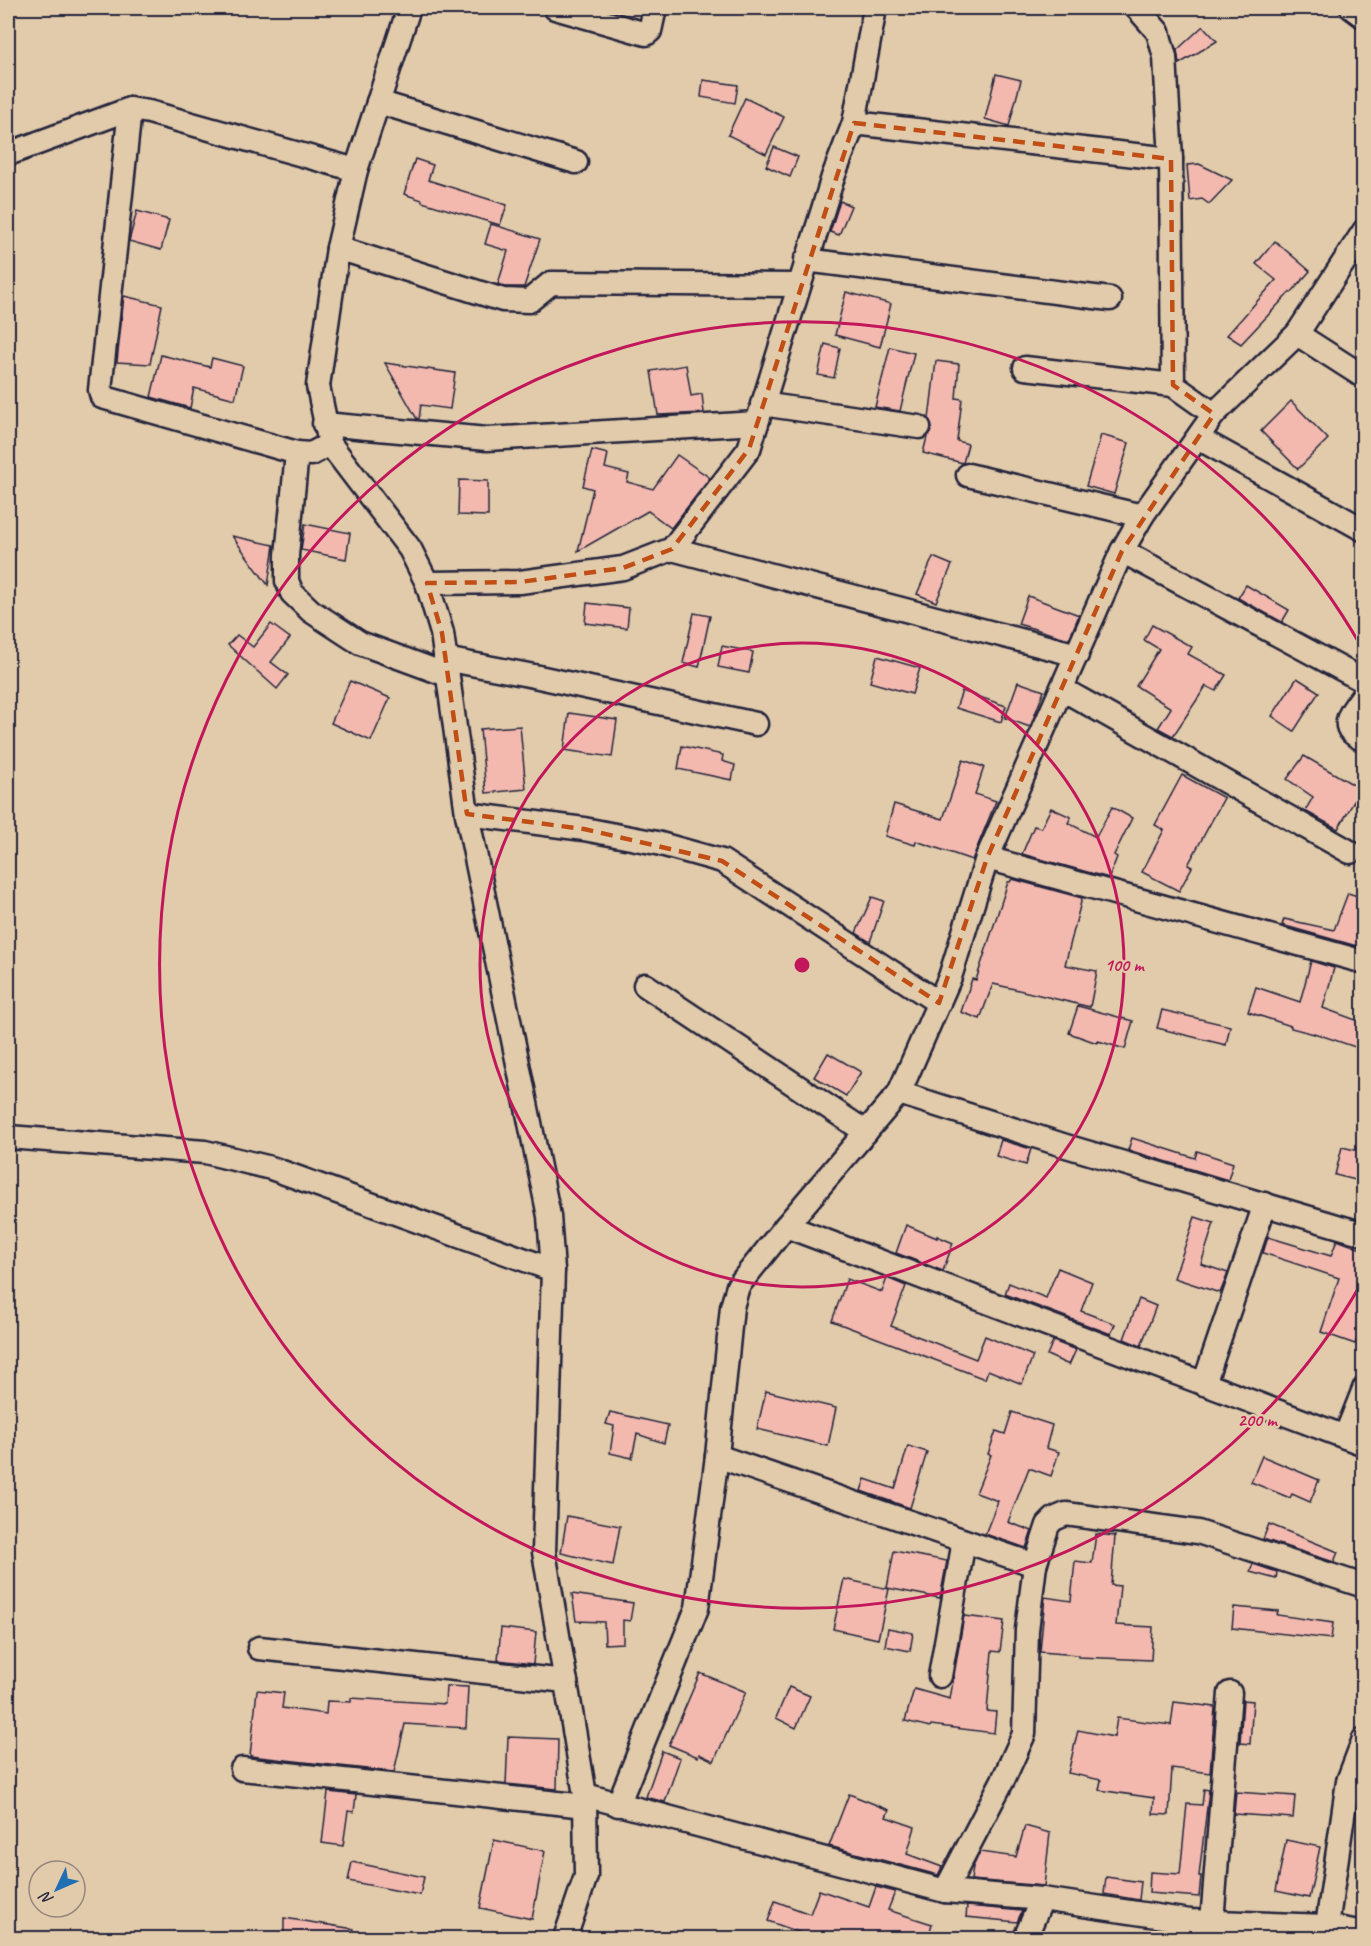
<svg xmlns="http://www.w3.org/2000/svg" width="1371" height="1946" font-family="Caveat,sans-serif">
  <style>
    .building { fill: #f3b9af; stroke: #22223b; stroke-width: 1.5 }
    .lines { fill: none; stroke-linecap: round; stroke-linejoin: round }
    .street-casing { stroke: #22223b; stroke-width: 27 }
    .street { stroke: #e2cbab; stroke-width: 22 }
    .marked { fill: none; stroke: #c04e15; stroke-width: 4.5; stroke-dasharray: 12 8; stroke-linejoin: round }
    .ring { fill: none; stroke: #c2185b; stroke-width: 3 }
    .centre { fill: #c2185b; stroke: #e2cbab; stroke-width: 3 }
    .ring-label { font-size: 18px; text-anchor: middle; font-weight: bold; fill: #c2185b; stroke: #e2cbab; stroke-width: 4.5; stroke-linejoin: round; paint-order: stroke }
  </style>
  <rect width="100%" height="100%" fill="#e2cbab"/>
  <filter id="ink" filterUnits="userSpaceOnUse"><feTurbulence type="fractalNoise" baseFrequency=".0167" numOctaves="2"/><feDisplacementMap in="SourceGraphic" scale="12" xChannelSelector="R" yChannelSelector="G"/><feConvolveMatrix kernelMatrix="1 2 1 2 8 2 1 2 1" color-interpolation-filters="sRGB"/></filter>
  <g filter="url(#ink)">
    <!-- building -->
    <g class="building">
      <polygon points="1203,26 1217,41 1179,64 1177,50"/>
      <polygon points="996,74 1021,80 1009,126 985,119"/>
      <polygon points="703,80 738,85 735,103 701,97"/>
      <polygon points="745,98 784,117 766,154 728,135"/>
      <polygon points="774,147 798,157 790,177 766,166"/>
      <polygon points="415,159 433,165 428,180 507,205 500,225 422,202 422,200 404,194"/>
      <polygon points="1199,164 1232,180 1209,204 1202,199 1190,201 1187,165"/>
      <polygon points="840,201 851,206 839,235 830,232"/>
      <polygon points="137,211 169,220 161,250 129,241"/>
      <polygon points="491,224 540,239 524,287 505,287 498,284 508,251 485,244"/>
      <polygon points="1275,241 1310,271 1291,293 1290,292 1241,344 1227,335 1276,280 1256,264"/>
      <polygon points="846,292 891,304 880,347 835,335"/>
      <polygon points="124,296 162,305 150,364 117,362"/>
      <polygon points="825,344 840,348 834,378 818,375"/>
      <polygon points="890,347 914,353 900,411 875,407"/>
      <polygon points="161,355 210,367 212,358 243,366 235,399 194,388 190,408 151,397"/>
      <polygon points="936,361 959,364 956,398 962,399 957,441 968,444 963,463 923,453 927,437 932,428 929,419"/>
      <polygon points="385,363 455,373 450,409 421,405 419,419 417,419"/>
      <polygon points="686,365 691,396 702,394 704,413 658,415 651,371"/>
      <polygon points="1291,401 1328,439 1298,469 1261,431"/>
      <polygon points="1101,435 1129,443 1114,494 1086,486"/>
      <polygon points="592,450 608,454 605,468 629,474 627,482 653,489 677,455 710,478 671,528 648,511 578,551 593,489 583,486"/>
      <polygon points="459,480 488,481 488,516 458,515"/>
      <polygon points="305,524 350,533 346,559 301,550"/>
      <polygon points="232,536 274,545 268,585"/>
      <polygon points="933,557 952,565 936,602 917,594"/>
      <polygon points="1246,585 1289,610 1282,622 1238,598"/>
      <polygon points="1028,596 1079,615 1069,639 1018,624"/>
      <polygon points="587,603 629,608 627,628 585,623"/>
      <polygon points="694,613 710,616 699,667 683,663"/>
      <polygon points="271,624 290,638 271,662 288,675 277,689 228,645 237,635 253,647"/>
      <polygon points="1152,625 1192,647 1188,654 1226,675 1216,691 1206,686 1173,736 1158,728 1171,708 1136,686 1159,649 1144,640"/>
      <polygon points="722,646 753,652 749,673 718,667"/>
      <polygon points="877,656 920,668 912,694 870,682"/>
      <polygon points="1297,678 1319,692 1294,731 1272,716"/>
      <polygon points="350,681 390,698 371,741 331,723"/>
      <polygon points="1018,682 1044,691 1030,727 1005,718"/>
      <polygon points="962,691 1006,706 1001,722 956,708"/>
      <polygon points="569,713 617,720 612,757 564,750"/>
      <polygon points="520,726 526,789 486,793 480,729"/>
      <polygon points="682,746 723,755 722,761 735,765 732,780 678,769"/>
      <polygon points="1304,756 1361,789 1338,829 1305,811 1313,797 1287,779"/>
      <polygon points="963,760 984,767 975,794 996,801 972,860 916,841 915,845 885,836 894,804 943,819"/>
      <polygon points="1182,775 1224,798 1188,865 1192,867 1179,891 1142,872 1164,830 1155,825"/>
      <polygon points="1112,807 1132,818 1114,855 1117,857 1109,878 1022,854 1034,826 1041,828 1051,808 1071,817 1068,823 1096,837"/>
      <polygon points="1012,879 1082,898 1065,965 1097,971 1090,1007 993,984 980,1019 961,1012 972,979 976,980 1008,882 1010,882"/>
      <polygon points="1348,893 1364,898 1364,948 1282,925 1284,919 1334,930"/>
      <polygon points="872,897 884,901 870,942 856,933"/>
      <polygon points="1311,961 1334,968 1323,1008 1364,1023 1364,1050 1314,1033 1314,1034 1291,1028 1291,1026 1248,1012 1256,987 1300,1002"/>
      <polygon points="1078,1006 1133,1021 1125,1049 1098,1041 1097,1043 1069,1033"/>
      <polygon points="1162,1010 1230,1026 1226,1045 1157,1028"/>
      <polygon points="828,1053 861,1072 846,1096 814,1077"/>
      <polygon points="1132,1138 1195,1158 1197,1151 1233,1163 1228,1180 1128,1150"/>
      <polygon points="1001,1140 1031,1149 1026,1165 996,1156"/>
      <polygon points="1342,1147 1364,1152 1364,1182 1335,1175"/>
      <polygon points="1195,1217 1214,1223 1201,1264 1228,1273 1220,1293 1174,1278"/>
      <polygon points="906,1225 937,1238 937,1236 953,1243 943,1271 896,1253"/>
      <polygon points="1268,1237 1331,1256 1337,1240 1364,1250 1364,1322 1355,1344 1321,1332 1339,1278 1263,1253"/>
      <polygon points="1058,1268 1092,1282 1081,1311 1115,1324 1111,1334 1005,1294 1009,1283 1046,1298"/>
      <polygon points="887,1278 906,1286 891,1326 976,1359 985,1336 1033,1356 1022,1384 988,1370 985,1379 832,1321 847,1279 882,1292"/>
      <polygon points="1139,1299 1156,1306 1141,1346 1124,1339"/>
      <polygon points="1053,1341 1076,1350 1069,1365 1047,1355"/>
      <polygon points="766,1391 836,1408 828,1446 757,1429"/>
      <polygon points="610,1412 668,1425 664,1443 637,1434 632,1458 610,1453 614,1426 606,1424"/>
      <polygon points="1012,1412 1052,1425 1046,1448 1059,1452 1051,1476 1029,1468 1008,1522 1032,1531 1026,1548 985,1534 998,1501 976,1493 991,1455 988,1454 996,1431 1005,1434"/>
      <polygon points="908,1446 927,1452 910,1508 861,1491 865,1479 895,1489"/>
      <polygon points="1262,1456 1319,1480 1310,1502 1292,1494 1290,1498 1251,1482"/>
      <polygon points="567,1516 620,1526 613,1565 561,1553"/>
      <polygon points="1269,1524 1338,1552 1334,1562 1263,1539"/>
      <polygon points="1096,1534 1115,1536 1111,1585 1120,1586 1116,1625 1153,1627 1151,1660 1078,1657 1078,1655 1040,1652 1045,1597 1071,1601 1075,1561 1092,1563"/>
      <polygon points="894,1551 947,1561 940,1598 887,1588"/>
      <polygon points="1253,1564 1277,1572 1276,1579 1250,1572"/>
      <polygon points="844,1579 889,1589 878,1639 833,1629"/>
      <polygon points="572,1594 633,1603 630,1621 623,1620 623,1643 605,1644 604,1622 576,1621"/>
      <polygon points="1234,1607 1278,1611 1277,1615 1333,1623 1331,1639 1232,1628"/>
      <polygon points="964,1616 1004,1621 1000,1652 992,1651 987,1711 996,1712 994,1733 931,1725 930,1727 905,1721 914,1689 950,1699"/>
      <polygon points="501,1628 536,1632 533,1664 498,1660"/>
      <polygon points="888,1628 913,1633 910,1651 885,1646"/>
      <polygon points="700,1673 746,1692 714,1761 699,1754 698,1757 669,1745"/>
      <polygon points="446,1686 468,1687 466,1728 405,1724 394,1772 250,1756 257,1690 284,1693 282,1708 326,1714 327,1701 351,1702 351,1698 445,1704"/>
      <polygon points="789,1687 810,1696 796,1728 776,1718"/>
      <polygon points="1243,1700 1253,1701 1250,1744 1240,1743"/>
      <polygon points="1174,1702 1215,1707 1210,1773 1172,1768 1169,1815 1153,1814 1154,1798 1099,1790 1101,1780 1068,1773 1078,1730 1114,1737 1117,1718 1171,1725"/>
      <polygon points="508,1737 558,1739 557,1789 506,1784"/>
      <polygon points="662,1751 680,1758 665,1802 646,1797"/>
      <polygon points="1204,1789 1209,1790 1199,1876 1201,1876 1199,1897 1149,1893 1150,1872 1180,1874 1187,1804 1202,1805"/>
      <polygon points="328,1792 356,1795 354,1812 348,1811 343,1846 322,1843"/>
      <polygon points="1236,1792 1295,1796 1293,1818 1234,1814"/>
      <polygon points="849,1794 889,1810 886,1817 915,1827 907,1854 942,1867 938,1875 829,1846"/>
      <polygon points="1025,1826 1050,1833 1044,1886 971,1880 973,1867 980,1852 1016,1857"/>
      <polygon points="494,1840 545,1851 532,1919 480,1908"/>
      <polygon points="1286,1840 1320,1847 1309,1898 1276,1891"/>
      <polygon points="352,1862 424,1877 420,1895 348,1881"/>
      <polygon points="1106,1877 1141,1882 1139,1900 1104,1894"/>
      <polygon points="876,1887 895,1892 888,1910 932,1924 928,1938 815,1938 768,1921 775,1901 810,1914 819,1890 869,1907"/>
      <polygon points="967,1906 1022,1911 1017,1922 966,1917"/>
      <polygon points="284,1918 354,1929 353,1938 284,1938"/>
    </g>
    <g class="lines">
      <defs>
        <g id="street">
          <polyline points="409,8 356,170 338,248 318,386 330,444 410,549 427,583 442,633 467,814 549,1216 553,1270 544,1552 585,1795 586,1876 565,1938"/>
          <polyline points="555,8 646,34 650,31 655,8"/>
          <polyline points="1137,8 1158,32 1165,57 1171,159 1173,385"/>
          <polyline points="1352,8 1364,17"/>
          <polyline points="378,102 576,162"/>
          <polyline points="130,109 100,390 102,397 297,453 311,454 330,444"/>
          <polyline points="854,123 1171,159"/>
          <polyline points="8,154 130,109 149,112 356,170"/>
          <polyline points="338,248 503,300 529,301 551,283 799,285"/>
          <polyline points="806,260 1110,299"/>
          <polyline points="1297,334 1364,377"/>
          <polyline points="1025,368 1173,385 1214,414"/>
          <polyline points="762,404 919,427"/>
          <polyline points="324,424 487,439 757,423"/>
          <polyline points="1198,438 1364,530"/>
          <polyline points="297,453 287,555 287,581 292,593 311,611 360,643 447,675"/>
          <polyline points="968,475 1142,516"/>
          <polyline points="672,549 1077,655"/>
          <polyline points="1122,551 1364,681"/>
          <polyline points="427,583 520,582 623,568 672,549 749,449 833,177 854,123 875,8"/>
          <polyline points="445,659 534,676 756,724"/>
          <polyline points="1062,689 1350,852"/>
          <path d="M1364,694C1351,713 1335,727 1364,740"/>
          <polyline points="467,814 584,829 657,843 722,861 939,1003"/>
          <polyline points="987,858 1364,962"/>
          <polyline points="645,985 866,1132"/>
          <polyline points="899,1093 1066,1146 1364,1234"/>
          <polyline points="8,1137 205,1152 271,1168 553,1270"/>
          <polyline points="786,1226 1364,1444"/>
          <polyline points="1204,1384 1265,1204"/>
          <polyline points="1345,1437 1364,1389"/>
          <polyline points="717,1456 1035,1565"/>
          <polyline points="259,1648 566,1681"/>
          <polyline points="940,1676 964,1541"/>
          <polyline points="242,1769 585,1806"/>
          <polyline points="585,1795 945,1891 1042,1899 1190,1921 1327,1926 1364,1933"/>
          <polyline points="618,1805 697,1608 717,1456 732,1307 738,1286 786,1226 899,1093 950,977 987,858 1122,551 1142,516 1214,414 1297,334 1364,231"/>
          <polyline points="945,1891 1004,1778 1024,1734 1027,1630 1035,1565 1048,1525 1054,1519 1066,1514 1198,1532 1364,1586"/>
          <polyline points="1212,1922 1230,1693"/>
          <polyline points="1327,1926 1348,1781 1364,1739"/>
          <polyline points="1025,1938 1042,1899"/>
        </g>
      </defs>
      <!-- street casing -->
      <use href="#street" class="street-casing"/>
      <!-- street -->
      <use href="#street" class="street"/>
    </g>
  </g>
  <!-- marked area -->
  <path class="marked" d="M854,123L1171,159L1173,385L1214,414L1122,551L987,858L939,1003L722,861L584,829L467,814L442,633L427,583L520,582L623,568L672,549L749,449Z"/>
  <!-- distance rings -->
  <g class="ring">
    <circle cx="802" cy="965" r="322"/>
    <path d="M1362 1282A643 643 0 1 1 1362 648"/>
  </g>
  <circle cx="802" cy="965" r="9" class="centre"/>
  <g class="ring-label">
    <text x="1124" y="971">100 m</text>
    <text x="1257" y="1426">200 m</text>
  </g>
  <!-- margin -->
  <rect width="1371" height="1946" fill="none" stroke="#e2cbab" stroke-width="30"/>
  <rect x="15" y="15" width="1341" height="1916" fill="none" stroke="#22223b" stroke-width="2" filter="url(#ink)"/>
  <!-- north arrow -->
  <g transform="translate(57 1889) rotate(226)"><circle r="28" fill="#e2cbab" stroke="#95877e" stroke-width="1.5"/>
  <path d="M0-4.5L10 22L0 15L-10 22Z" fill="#1f6fb2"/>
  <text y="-9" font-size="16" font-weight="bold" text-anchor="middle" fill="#22223b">N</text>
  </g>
</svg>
